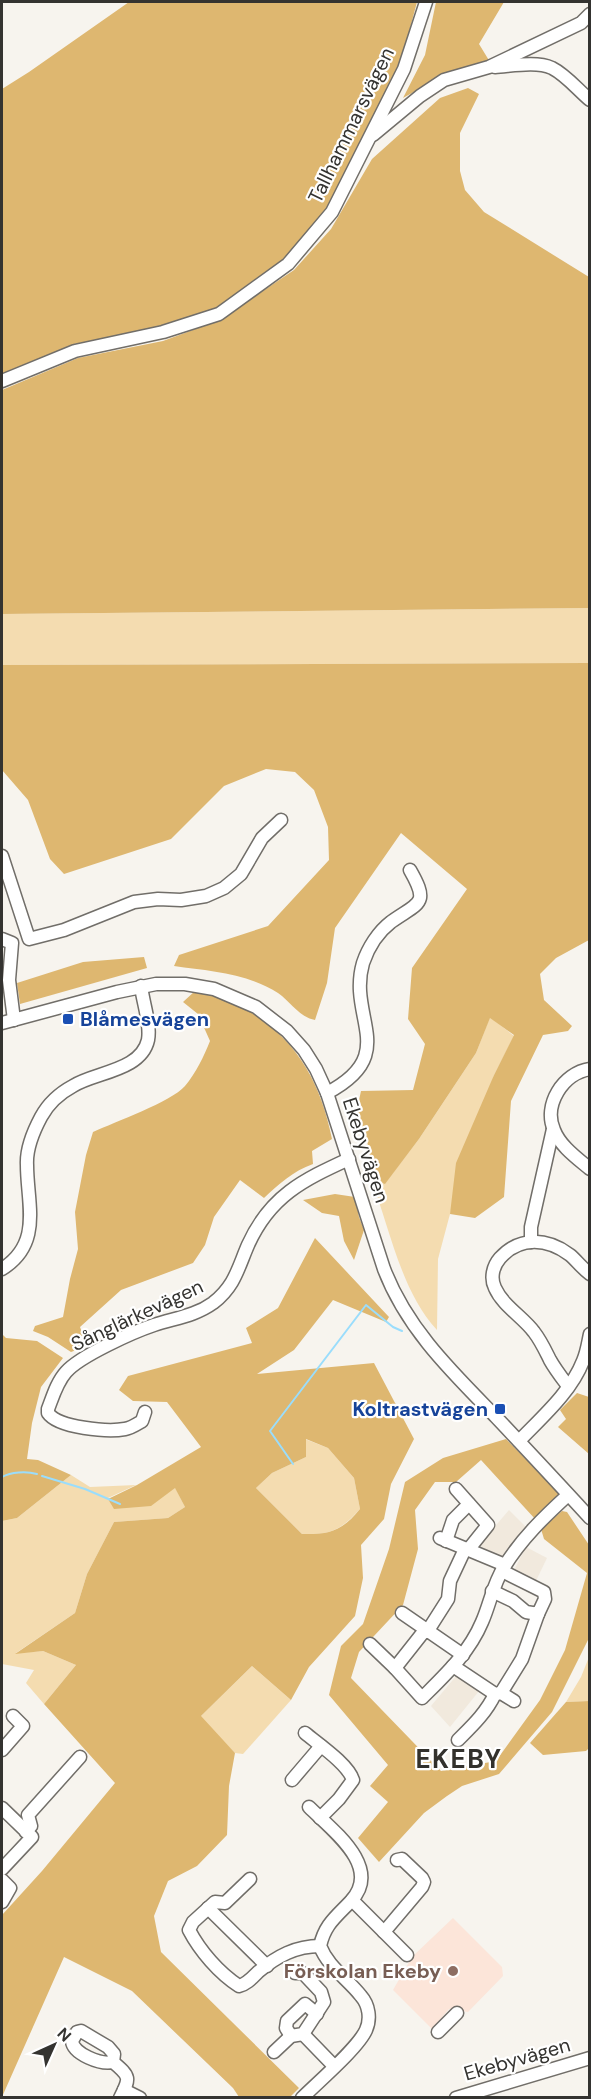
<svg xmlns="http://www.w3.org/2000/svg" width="591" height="2099" font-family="'DM Sans',sans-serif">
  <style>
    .built { fill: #f1e9dd }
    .education { fill: #fce5d9 }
    .green { fill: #f4dcb0 }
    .forest { fill: #deb770; fill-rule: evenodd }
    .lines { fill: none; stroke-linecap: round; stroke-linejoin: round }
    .stream { stroke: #9addfc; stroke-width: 2 }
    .minor-casing { stroke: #716e69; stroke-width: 15 }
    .minor { stroke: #fff; stroke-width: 12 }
    .transit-dot { fill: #1a4fb4; stroke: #fff; stroke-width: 2 }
    .education-dot { fill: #8d6e63; stroke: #fff; stroke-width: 2 }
    .labels { text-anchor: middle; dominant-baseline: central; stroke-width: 4.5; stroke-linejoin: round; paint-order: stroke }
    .street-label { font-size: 20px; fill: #343330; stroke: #fff }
    .transit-label { font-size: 20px; font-weight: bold; fill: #164399; stroke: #fff; text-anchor: start }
    .education-label { font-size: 20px; font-weight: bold; fill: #785e54; stroke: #fff; text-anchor: end }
    .district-label { font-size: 26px; font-weight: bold; letter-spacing: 1.5px; fill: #33312c; stroke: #fff }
  </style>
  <rect width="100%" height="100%" fill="#f7f4ee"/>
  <!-- built -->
  <g class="built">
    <polygon points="509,1510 526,1527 501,1559 479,1545"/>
    <polygon points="526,1547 547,1558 534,1585 512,1574"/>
    <polygon points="457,1675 479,1691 450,1727 431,1706"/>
  </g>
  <!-- education -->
  <polygon class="education" points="453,1918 502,1967 503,1976 468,2012 449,2009 432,2029 393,1990 412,1957"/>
  <!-- green -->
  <g class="green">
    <polygon points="589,608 589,663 2,665 2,614"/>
    <path d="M490,1017L514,1036L494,1075L450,1214L438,1259L437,1330C400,1290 390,1227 370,1177L385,1183L419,1139L476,1053Z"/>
    <path d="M305,1439L328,1448L354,1478L360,1509C341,1530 331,1535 302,1534L256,1488L272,1473L306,1457Z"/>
    <polygon points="71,1475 90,1487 136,1485 108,1498 151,1505 175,1487 185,1507 168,1518 114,1522 87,1574 75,1613 16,1653 43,1651 76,1665 44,1704 26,1683 34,1670 2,1664 2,1521 17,1518"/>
    <polygon points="589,1657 589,1701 566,1702 581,1677"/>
    <polygon points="252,1666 291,1700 243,1754 235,1753 200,1717"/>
  </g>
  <!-- forest -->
  <g class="forest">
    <polygon points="129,2 417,2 401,62 329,209 287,260 220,308 162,327 74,344 2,374 2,89 29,72"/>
    <polygon points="436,2 504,2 479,44 490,62 444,75 403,98 425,55"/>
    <polygon points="468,88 479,94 460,133 460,171 465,190 484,212 589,277 589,608 2,614 2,390 78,358 163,341 220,320 294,270 331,229 372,159 440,98"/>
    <path d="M589,663V940L556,958L540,974L544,1000L572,1026L568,1031L543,1035L511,1101L504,1197L475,1218L450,1214L456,1163L494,1075L514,1035L490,1018L476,1053L419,1139L385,1184L377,1181L371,1165L367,1140L356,1114L361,1091L413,1090L425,1044L408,1019L412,968L467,889L401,833L335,928L327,983L315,1020C299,1017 291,1002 278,993C247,973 209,971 174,966L179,955L268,926L329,860L328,827L314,790L295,772L266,769L224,786L171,839L64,874L50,859L28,800L2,770V665Z"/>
    <polygon points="144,957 147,968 20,1004 17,983 83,962"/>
    <path d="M195,991C209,995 227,998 240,1006C294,1035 320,1079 332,1139L312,1151L313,1164C293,1171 279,1184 264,1198L240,1180L214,1217L205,1245L193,1263L121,1290L80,1327L87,1346L71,1352L48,1337L33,1331L35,1326L63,1317L70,1279L78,1249L75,1212L86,1155L93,1132C115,1122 171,1102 185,1086C196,1073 204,1056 210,1041L198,1014L183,1002Z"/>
    <polygon points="335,1194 355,1197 359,1217 364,1230 354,1260 344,1241 339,1216 322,1213 303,1200"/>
    <path d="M315,1238L389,1317L386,1322L333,1300L294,1350L257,1374L374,1363L414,1439L391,1484L384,1519L361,1545L363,1578L355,1616L309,1667L291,1700L252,1666L201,1716L235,1753L229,1786L227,1835L197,1866L168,1881L154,1916L161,1952L299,2088L290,2097H239L233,2088L132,1991L64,1957L2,2097V1915L42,1871L115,1783L44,1704L76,1665L43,1651L15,1654L75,1613L87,1574L114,1522L168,1518L185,1507L175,1488L151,1506L114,1509L108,1499L137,1485L201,1447L167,1402L133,1401L119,1390L128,1376L252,1343L246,1328L278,1308ZM306,1439L328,1448L354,1478L360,1509C343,1530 330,1535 302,1534L256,1488L272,1473L306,1457Z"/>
    <polygon points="2,1334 6,1338 37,1341 63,1358 41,1387 32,1423 27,1459 38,1460 71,1475 17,1518 2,1521"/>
    <polygon points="577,1393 589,1397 589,1454 558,1427 566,1419 560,1410"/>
    <polygon points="506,1439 561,1495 536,1520 481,1460 456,1482 435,1482 415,1510 418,1549 403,1605 359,1652 351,1678 441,1771 496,1761 540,1700 565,1650 587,1573 544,1539 541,1529 562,1511 567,1512 589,1545 589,1638 552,1712 499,1774 462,1786 447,1796 424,1813 379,1862 358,1838 388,1802 370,1786 388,1765 329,1695 341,1646 363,1624 389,1549 405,1482 443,1458"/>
    <polygon points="589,1701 589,1748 586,1751 543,1755 530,1743 566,1702"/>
  </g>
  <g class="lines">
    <!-- stream -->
    <g class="stream">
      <polyline points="293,1464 270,1431 366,1305 393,1327 402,1331"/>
      <polyline points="42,1476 85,1489 120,1504"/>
      <path d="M2,1477C11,1472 26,1471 37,1474"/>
    </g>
    <defs>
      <g id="minor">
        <path d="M495,67C512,66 536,61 552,68C566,75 578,90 590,100"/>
        <polyline points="373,135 420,96 444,80 489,67 581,23 590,14"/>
        <polyline points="2,381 75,351 163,332 219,314 288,264 332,212 404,69 426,2"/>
        <polyline points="2,856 29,939 64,930 134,902 158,899 181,900 206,896 224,888 241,874 262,838 281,820"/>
        <polyline points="2,939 12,943 9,980 14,1020"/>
        <path d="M2,1023L117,992L156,984H185L214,989L256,1007L287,1031L304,1050L316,1069L327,1093L384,1269C407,1329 452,1372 496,1417C527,1450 559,1484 590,1518"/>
        <path d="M590,1069C563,1073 543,1105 554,1130C560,1146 577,1158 590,1169"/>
        <path d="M327,1093C401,1054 347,1018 363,963C368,948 378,932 391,922C419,902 430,905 410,870"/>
        <polyline points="531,1242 531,1227 553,1129"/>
        <path d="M2,1269C43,1243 27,1204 27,1165C26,1148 33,1132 41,1117C48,1104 60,1093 73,1086C95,1072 141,1071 148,1040C151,1024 143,1003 141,986"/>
        <path d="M568,1386C562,1378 555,1369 550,1360C545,1350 541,1341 534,1332C523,1317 503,1306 495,1288C490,1278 493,1266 500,1258C520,1236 547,1238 570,1255C577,1261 582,1268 590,1274"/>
        <path d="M145,1412L142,1421C137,1424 131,1428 125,1429C108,1432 58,1428 48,1413V1409C53,1396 57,1382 66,1372C80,1356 133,1332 154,1325C175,1318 195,1316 213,1303C235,1286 238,1268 248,1245C270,1196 303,1180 349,1159"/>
        <path d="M519,1441C542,1417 571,1392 583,1361C587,1352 588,1343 590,1334"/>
        <polyline points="456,1489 488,1525 468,1550"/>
        <polyline points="440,1538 505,1565"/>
        <polyline points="446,1541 453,1520 469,1504"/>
        <polyline points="492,1591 513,1601 526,1612 538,1614 545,1599 544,1592 502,1571"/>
        <polyline points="402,1613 463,1655"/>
        <polyline points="427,1632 448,1599 450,1581 465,1549"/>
        <path d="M370,1644L395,1668L422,1698C445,1675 469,1653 482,1622C490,1604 493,1584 504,1567C521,1539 545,1516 568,1495"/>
        <polyline points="453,1666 495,1694 501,1693 514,1701"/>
        <polyline points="395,1668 425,1630"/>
        <polyline points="501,1693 522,1659 538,1614"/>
        <path d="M305,1733C318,1744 348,1764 353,1780L339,1799L320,1818"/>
        <path d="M458,1740C472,1726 486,1713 495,1694"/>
        <polyline points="2,1750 23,1726 13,1716"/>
        <polyline points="292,1780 321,1746"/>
        <polyline points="2,1808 32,1837 2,1869"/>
        <polyline points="26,1832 31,1826 28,1815 80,1757"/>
        <path d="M250,1879L225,1903L215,1902L193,1922L189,1930C200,1951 219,1973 239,1986C247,1984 252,1978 258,1972C277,1956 296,1946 320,1946"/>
        <polyline points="2,1880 10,1888 2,1902"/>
        <polyline points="352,1900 407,1955"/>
        <polyline points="208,1908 267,1966"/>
        <polyline points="384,1932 422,1887 424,1882 422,1878 402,1859 397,1860"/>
        <polyline points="438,2032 457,2013"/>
        <polyline points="303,2034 334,2066"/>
        <polyline points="291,2036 286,2028 287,2021 305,2004 317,2014"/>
        <polyline points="274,2052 291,2036 303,2034 324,2002 321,1992 303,1973 295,1973"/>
        <path d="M113,2062L114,2054L108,2047L81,2031L77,2032L72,2041C73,2054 101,2065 113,2062C131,2077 130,2078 120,2098"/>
        <polyline points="124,2090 140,2098"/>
        <path d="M302,2098C318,2082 358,2048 366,2030C371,2019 369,2005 361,1996C348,1979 328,1967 320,1946C325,1924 336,1917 351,1901C383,1867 332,1830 309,1807"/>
        <polyline points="456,2098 590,2058"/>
      </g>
    </defs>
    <!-- minor casing -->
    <use href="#minor" class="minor-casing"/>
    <!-- minor -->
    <use href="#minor" class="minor"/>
  </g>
  <!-- markers -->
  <g class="transit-dot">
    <rect x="62" y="1013" width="12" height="12" rx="3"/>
    <rect x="494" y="1403" width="12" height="12" rx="3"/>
  </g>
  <circle class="education-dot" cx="453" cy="1971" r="6"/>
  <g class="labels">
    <!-- street labels -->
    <g class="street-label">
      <text transform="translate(351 125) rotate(-64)">Tallhammarsvägen</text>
      <text transform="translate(366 1150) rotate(72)">Ekebyvägen</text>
      <text transform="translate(137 1315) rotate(-25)">Sånglärkevägen</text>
      <text transform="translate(517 2059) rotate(-16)">Ekebyvägen</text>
    </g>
    <!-- transit labels -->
    <g class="transit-label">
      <text x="80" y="1019">Blåmesvägen</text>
      <text x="488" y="1409" text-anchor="end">Koltrastvägen</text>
    </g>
    <!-- education labels -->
    <g class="education-label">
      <text x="441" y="1971">Förskolan Ekeby</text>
    </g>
    <!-- district labels -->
    <g class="district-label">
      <text x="459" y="1759">EKEBY</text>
    </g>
  </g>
  <!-- border -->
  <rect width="591" height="2099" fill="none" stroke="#343330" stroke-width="6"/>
  <!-- north arrow -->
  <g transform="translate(54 2045) rotate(45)" stroke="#ffffff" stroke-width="4.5" paint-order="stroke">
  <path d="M0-4.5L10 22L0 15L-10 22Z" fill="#343330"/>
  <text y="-9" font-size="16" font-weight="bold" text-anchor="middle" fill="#343330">N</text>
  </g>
</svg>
